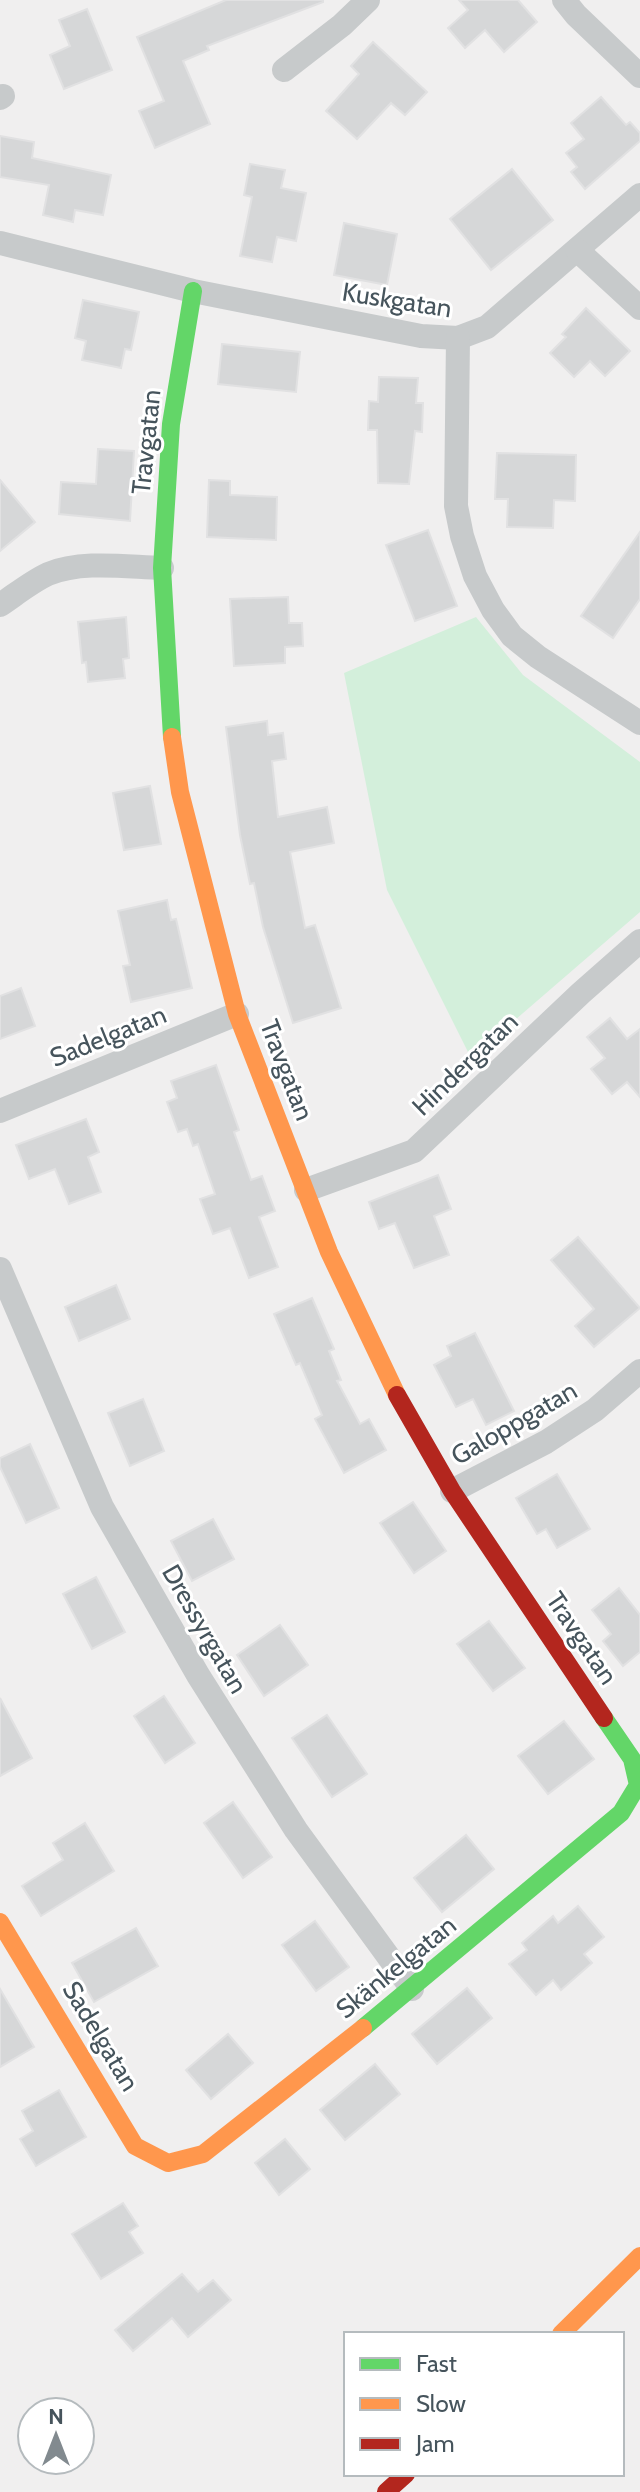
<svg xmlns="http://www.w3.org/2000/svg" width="640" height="2492" font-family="Cabin,sans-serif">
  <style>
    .green { fill: #d3efdb }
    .building { fill: #d6d7d8; stroke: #e1e1e2; stroke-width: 2 }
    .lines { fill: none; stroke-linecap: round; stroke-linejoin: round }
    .street { stroke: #c7cacb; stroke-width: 24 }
    .fast { stroke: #63d668; stroke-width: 18 }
    .slow { stroke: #ff974d; stroke-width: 18 }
    .jam { stroke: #b3261e; stroke-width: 18 }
    .labels { text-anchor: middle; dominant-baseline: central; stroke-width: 6; stroke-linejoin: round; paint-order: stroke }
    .street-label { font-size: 26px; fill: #46545c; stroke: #fff }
  </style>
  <rect width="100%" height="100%" fill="#f0efef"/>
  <!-- green -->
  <polygon class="green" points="476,617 523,675 640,762 640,912 471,1058 387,890 344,673"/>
  <!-- building -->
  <g class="building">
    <polygon points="226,0 323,0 323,2 207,46 209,50 183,61 210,124 155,148 139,111 164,101 137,37"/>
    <polygon points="459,0 518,0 537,22 504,52 485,30 465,48 448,28 468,10"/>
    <polygon points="87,9 112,70 64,89 50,55 70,46 59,20"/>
    <polygon points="373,42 427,92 405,115 391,103 357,139 326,111 359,74 351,66"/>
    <polygon points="601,97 626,125 630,122 640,133 640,141 585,189 571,172 577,167 566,153 584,139 571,123"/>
    <polygon points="0,136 34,142 32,158 111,175 103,215 75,210 73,222 43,215 49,185 0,177"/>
    <polygon points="250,164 285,170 281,188 306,193 296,241 277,237 272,262 240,256 252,197 244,195"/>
    <polygon points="512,169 553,220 491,270 450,219"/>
    <polygon points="344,223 397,234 387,285 334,275"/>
    <polygon points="83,300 139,312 131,350 125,349 121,368 82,360 86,341 75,338"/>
    <polygon points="586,308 630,351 605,376 590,361 574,377 550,353 566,337 562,334"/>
    <polygon points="222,344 300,352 296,392 218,384"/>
    <polygon points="379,377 418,378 416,403 423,403 422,432 415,431 409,484 378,483 377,430 368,430 369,401 378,402"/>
    <polygon points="98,449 134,451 130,521 59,514 61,482 96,484"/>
    <polygon points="497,453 576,455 575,501 554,500 553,528 507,527 508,499 495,499"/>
    <polygon points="0,480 35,522 0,551"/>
    <polygon points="209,480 230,481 230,495 277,497 276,540 207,537"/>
    <polygon points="428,530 457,606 415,621 386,545"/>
    <polygon points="640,532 640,599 613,638 581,616"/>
    <polygon points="288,597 289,623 302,623 303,646 285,647 285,663 234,666 230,599"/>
    <polygon points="126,617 129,658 123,659 125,678 88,682 86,662 82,663 78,622"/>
    <polygon points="267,721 268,735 283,733 286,759 272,761 278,817 327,807 334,843 290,852 305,928 315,925 341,1008 293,1023 263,927 254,883 250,884 240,835 226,727"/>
    <polygon points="150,786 161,844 124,850 113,793"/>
    <polygon points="167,900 171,920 176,919 192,988 131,1002 123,966 130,965 118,911"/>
    <polygon points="21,988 35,1026 0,1039 0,996"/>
    <polygon points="610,1018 627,1039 640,1029 640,1097 627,1082 612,1094 591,1069 605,1058 587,1037"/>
    <polygon points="216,1065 239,1130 234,1132 251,1180 262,1176 275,1211 259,1217 278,1267 249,1278 230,1228 213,1234 200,1199 215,1194 198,1144 193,1146 187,1129 178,1132 167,1102 177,1098 171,1081"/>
    <polygon points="86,1119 99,1152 88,1157 101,1192 69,1204 55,1169 29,1179 16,1145"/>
    <polygon points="438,1175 451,1209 434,1216 449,1255 414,1268 395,1223 379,1229 369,1202"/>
    <polygon points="578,1237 640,1308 594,1347 575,1326 594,1309 551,1260"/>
    <polygon points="116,1285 130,1319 79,1341 65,1307"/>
    <polygon points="312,1298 334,1349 329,1351 341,1380 337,1381 360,1424 369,1419 386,1450 344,1473 315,1419 322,1415 300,1363 296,1365 274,1314"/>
    <polygon points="475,1333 514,1411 486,1425 473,1399 456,1407 434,1365 451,1356 447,1346"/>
    <polygon points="143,1399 164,1451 130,1466 108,1413"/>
    <polygon points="30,1444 59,1508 26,1523 0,1467 0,1458"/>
    <polygon points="557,1474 590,1529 557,1548 546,1529 537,1534 516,1498"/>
    <polygon points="413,1502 446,1551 414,1573 380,1523"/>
    <polygon points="213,1519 234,1559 192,1581 171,1541"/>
    <polygon points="96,1577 125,1632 92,1649 63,1594"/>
    <polygon points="619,1588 640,1615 640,1652 623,1666 603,1641 611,1634 592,1610"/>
    <polygon points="489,1621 525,1668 493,1691 457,1644"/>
    <polygon points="280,1625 308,1665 264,1696 237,1655"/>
    <polygon points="164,1696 195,1743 165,1763 134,1716"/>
    <polygon points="0,1698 32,1758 0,1776"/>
    <polygon points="327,1715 367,1774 332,1797 292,1738"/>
    <polygon points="564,1721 594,1759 548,1794 518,1756"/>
    <polygon points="233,1802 272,1857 243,1878 204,1823"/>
    <polygon points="85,1823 114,1871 41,1916 22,1886 63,1860 53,1843"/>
    <polygon points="466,1835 494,1869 442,1912 414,1878"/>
    <polygon points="578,1906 604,1937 584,1954 592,1963 561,1990 553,1980 536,1995 509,1964 527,1950 522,1943 553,1916 558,1923"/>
    <polygon points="315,1921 349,1967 316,1991 282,1945"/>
    <polygon points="136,1928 158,1966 94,2002 72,1963"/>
    <polygon points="467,1988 492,2018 437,2064 412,2034"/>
    <polygon points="0,1989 34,2047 0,2067"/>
    <polygon points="228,2034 253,2063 211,2099 186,2070"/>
    <polygon points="375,2064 400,2094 345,2140 320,2110"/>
    <polygon points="59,2090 86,2137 36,2166 20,2139 33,2131 22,2111"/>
    <polygon points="285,2139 310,2169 279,2195 255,2163"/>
    <polygon points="123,2203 138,2226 129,2232 143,2253 101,2279 72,2234"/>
    <polygon points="182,2274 198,2292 213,2280 231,2300 188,2337 172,2318 133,2351 115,2330"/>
  </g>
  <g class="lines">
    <!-- street -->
    <g class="street">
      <polyline points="564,0 576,15 640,76"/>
      <polyline points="284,70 342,25 368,0"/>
      <polyline points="0,98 3,96"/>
      <polyline points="0,243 193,291 421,336 458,338 487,327 640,195"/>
      <polyline points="577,250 640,308"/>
      <polyline points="458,338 456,506 462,536 475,576 493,610 512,636 538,657 640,723"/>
      <path d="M0,605C15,595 31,582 48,574C82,560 126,567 162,568"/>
      <polyline points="0,1111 237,1014"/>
      <polyline points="306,1190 414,1151 581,993 640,941"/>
      <polyline points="0,1269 102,1507 198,1675 296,1830 412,1989"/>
      <polyline points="452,1491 546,1442 595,1410 640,1371"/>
    </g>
    <!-- fast -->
    <g class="fast">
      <polyline points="172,737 162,568 171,424 193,291"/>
      <polyline points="363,2028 621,1813 638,1785 632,1759 604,1718"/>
    </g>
    <!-- slow -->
    <g class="slow">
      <polyline points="172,737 180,792 237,1014 329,1252 397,1395"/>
      <polyline points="0,1922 135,2146 168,2163 203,2154 363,2028"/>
      <polyline points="561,2334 640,2256"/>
    </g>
    <!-- jam -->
    <g class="jam">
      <polyline points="397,1395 452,1491 604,1718"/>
      <polyline points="386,2492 406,2474"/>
    </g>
  </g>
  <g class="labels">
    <!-- street labels -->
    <g class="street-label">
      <text transform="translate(397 300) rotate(9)">Kuskgatan</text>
      <text transform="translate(146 442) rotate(-84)">Travgatan</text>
      <text transform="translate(108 1036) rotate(-22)">Sadelgatan</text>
      <text transform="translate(465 1064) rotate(-44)">Hindergatan</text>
      <text transform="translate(287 1070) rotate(69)">Travgatan</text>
      <text transform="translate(514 1423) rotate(-30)">Galoppgatan</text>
      <text transform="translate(205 1629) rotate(60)">Dressyrgatan</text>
      <text transform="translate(582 1638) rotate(56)">Travgatan</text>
      <text transform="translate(396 1967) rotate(-39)">Skänkelgatan</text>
      <text transform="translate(101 2036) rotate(59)">Sadelgatan</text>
    </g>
  </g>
  <!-- legend -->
  <rect x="344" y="2332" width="280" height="144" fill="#ffffff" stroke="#b5bbbe" stroke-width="2"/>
  <rect x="360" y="2358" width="40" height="12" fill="#63d668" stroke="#b5bbbe" stroke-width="2"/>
  <text x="416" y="2372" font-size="24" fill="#46545c">Fast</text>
  <rect x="360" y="2398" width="40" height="12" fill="#ff974d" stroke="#b5bbbe" stroke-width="2"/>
  <text x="416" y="2412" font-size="24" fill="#46545c">Slow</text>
  <rect x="360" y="2438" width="40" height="12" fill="#b3261e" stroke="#b5bbbe" stroke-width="2"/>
  <text x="416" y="2452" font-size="24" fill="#46545c">Jam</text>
  <!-- north arrow -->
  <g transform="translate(56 2436)"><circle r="38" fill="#ffffff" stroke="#b5bbbe" stroke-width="2"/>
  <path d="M0-6L14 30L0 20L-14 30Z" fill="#828a8f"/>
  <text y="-12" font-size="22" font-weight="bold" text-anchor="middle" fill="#46545c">N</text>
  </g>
</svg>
